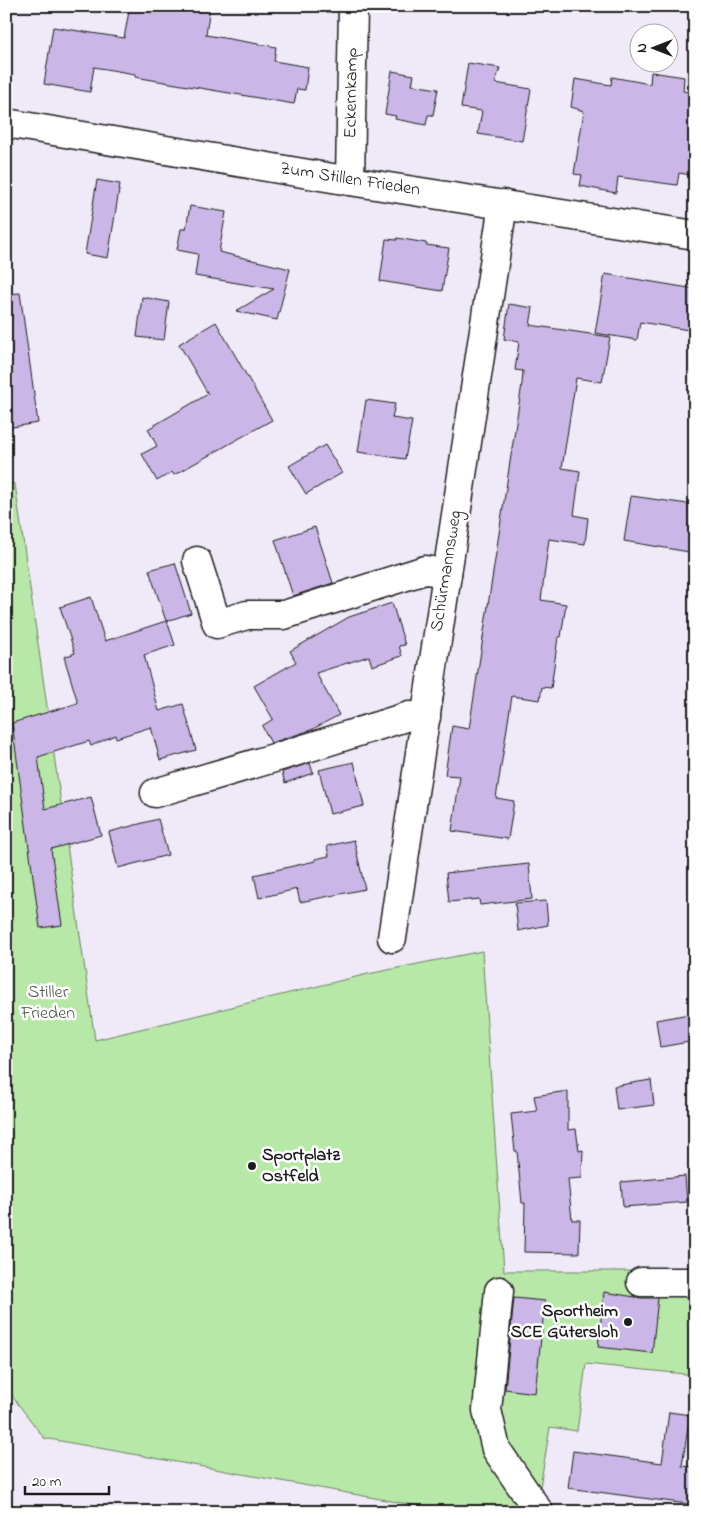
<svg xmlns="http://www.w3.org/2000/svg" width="701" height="1518" font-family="'Indie Flower',sans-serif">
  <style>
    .green { fill: #b8e8a7; stroke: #6a8262 }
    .building { fill: #cab7e7; stroke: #1c1c1c }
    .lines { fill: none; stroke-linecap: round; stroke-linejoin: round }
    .minor-casing { stroke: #1c1c1c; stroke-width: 31 }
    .minor { stroke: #fff; stroke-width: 28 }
    .poi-dot { fill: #1c1c1c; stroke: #fff; stroke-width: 2 }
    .labels { text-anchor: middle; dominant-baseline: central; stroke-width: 5; stroke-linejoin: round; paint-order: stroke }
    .street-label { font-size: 18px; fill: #1c1c1c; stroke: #fff }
    .park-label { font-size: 18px; fill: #4b5946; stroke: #fff }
    .poi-label { font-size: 18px; font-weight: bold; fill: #1c1c1c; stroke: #fff; text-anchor: start }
  </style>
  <rect width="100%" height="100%" fill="#efe9f8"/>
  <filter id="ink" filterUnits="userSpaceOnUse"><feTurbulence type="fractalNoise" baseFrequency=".02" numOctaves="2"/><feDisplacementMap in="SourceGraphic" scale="10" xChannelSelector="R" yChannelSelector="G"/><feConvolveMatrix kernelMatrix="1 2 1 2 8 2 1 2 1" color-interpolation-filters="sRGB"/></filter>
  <g filter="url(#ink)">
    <!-- green -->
    <polygon class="green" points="6,483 15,484 95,1040 368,974 482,951 504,1271 695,1271 695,1375 586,1364 577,1431 550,1427 540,1487 521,1497 519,1512 452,1512 44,1438 6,1388"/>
    <!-- building -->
    <g class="building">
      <polygon points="130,6 210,6 206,35 276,47 274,61 308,67 305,90 297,89 294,104 135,77 135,74 94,67 90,92 44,84 53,27 124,38"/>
      <polygon points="468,63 500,68 495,83 531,89 522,141 478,134 482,111 461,108"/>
      <polygon points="392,71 414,75 412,85 438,89 433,115 428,115 426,125 395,119 396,116 385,114"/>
      <polygon points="651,72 684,77 683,91 695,93 695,148 691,175 679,173 677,185 618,177 616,193 580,186 582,175 574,174 584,111 571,107 575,79 611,85 612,77 650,84"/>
      <polygon points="97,180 120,184 108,258 85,254"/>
      <polygon points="190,206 226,212 219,252 290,269 277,320 236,311 274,289 195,276 198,254 177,250 181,229 186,229"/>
      <polygon points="397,238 426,243 426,245 449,248 442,291 380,281 386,239 397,240"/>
      <polygon points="605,274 695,289 695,331 640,322 637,340 595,333"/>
      <polygon points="20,293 38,423 6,428 6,294"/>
      <polygon points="142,297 169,302 164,340 137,337"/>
      <polygon points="509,304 533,308 530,325 610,337 602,382 576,378 562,468 580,471 574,515 588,518 585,544 549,539 541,600 566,604 561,637 558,637 551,688 542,687 540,700 512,696 496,798 514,801 508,839 452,831 460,776 445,775 452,726 469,729 522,384 523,371 515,370 519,342 504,339"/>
      <polygon points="216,322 272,420 174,475 172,472 157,481 142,454 157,446 148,429 208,394 179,344"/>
      <polygon points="366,400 395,404 392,418 412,421 405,459 358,452"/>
      <polygon points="325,445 342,473 306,494 289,466"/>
      <polygon points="631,496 695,505 695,553 624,541"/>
      <polygon points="315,527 333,583 293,596 275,540"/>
      <polygon points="175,563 191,613 167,621 175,645 144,655 159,711 183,704 196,750 160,760 151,727 116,738 115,735 91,746 89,741 38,757 45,809 91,797 101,835 51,849 62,925 40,928 12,723 78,703 64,657 75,653 60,607 91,597 105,641 166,621 149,570"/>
      <polygon points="392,603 405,645 399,646 402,656 372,666 369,656 316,673 339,715 311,730 271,743 262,726 273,719 254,686 296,662 290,651 349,617"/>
      <polygon points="354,762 364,806 330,814 319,770"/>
      <polygon points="310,763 313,773 285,783 282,772"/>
      <polygon points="158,819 168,855 118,868 109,832"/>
      <polygon points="354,840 365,889 300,902 297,889 259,898 254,875 315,861 315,859 329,856 327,846"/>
      <polygon points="529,864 532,899 480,905 479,899 449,902 446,873"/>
      <polygon points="546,901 548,925 518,931 515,903"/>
      <polygon points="695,1013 695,1041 660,1047 656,1020"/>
      <polygon points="651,1080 654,1105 617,1110 614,1086"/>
      <polygon points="568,1091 568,1130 576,1129 579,1151 583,1150 582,1178 568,1179 572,1220 580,1220 579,1253 524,1252 525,1203 522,1203 517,1151 515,1151 511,1114 537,1111 534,1096"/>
      <polygon points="685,1176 687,1202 623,1207 621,1182"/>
      <polygon points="604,1292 641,1298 658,1298 652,1353 598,1347"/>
      <polygon points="514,1298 545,1301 535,1393 505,1389"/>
      <polygon points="669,1412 690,1415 682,1466 695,1467 695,1505 568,1488 573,1451 662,1463"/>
    </g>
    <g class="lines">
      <defs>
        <g id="minor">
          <polyline points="6,123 350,181 695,235"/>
          <polyline points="350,181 353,6"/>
          <polyline points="197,561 217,624 247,615 284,615 425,570 447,573"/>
          <polyline points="155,793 291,753 409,716 426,717"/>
          <polyline points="392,938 503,204"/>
          <polyline points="641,1282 695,1282"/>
          <polyline points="499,1291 487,1410 496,1449 539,1512"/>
        </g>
      </defs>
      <!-- minor casing -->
      <use href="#minor" class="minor-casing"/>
      <!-- minor -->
      <use href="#minor" class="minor"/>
    </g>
  </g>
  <!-- markers -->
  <g class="poi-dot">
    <circle cx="252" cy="1166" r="5"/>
    <circle cx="628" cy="1322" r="5"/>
  </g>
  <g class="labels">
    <!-- street labels -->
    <g class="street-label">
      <text transform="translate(352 93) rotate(-89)">Eckernkamp</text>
      <text transform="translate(350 180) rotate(9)">Zum Stillen Frieden</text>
      <text transform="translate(447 571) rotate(-81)">Schürmannsweg</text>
    </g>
    <!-- park labels -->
    <g class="park-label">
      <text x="48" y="993">Stiller<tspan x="48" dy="21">Frieden</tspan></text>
    </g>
    <!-- poi labels -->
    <g class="poi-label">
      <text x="262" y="1156">Sportplatz<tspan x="262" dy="21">Ostfeld</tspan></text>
      <text x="618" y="1312" text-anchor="end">Sportheim<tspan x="618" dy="21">SCE Gütersloh</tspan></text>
    </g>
  </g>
  <!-- margin -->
  <rect width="701" height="1518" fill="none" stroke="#fff" stroke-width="25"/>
  <rect x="12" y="12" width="676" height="1493" fill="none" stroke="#1c1c1c" stroke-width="2" filter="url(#ink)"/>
  <!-- north arrow -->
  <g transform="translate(654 48) rotate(270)"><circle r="24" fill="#ffffff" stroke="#a4a4a4"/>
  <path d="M0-4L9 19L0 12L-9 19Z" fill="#1c1c1c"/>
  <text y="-8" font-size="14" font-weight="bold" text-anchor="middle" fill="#1c1c1c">N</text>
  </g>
  <!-- scale -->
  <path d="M25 1486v8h84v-8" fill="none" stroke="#1c1c1c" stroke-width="2.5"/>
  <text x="32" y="1486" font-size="15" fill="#1c1c1c" stroke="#ffffff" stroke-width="4" paint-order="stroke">20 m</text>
</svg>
